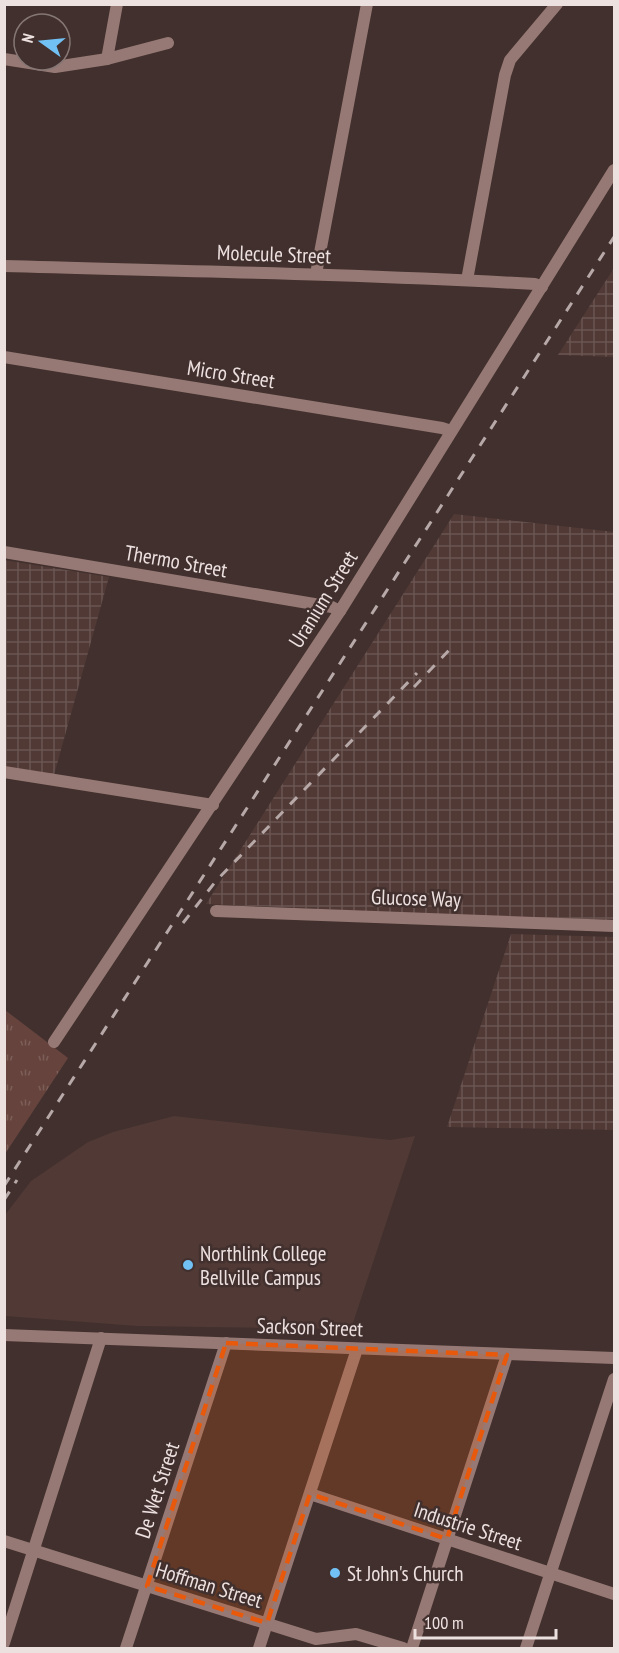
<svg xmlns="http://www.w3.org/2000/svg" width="619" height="1653" font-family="'PT Sans Narrow',sans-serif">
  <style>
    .built { fill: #513935 }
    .industrial { fill: url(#industrial-grid) }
    .park { fill: url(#park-tufts) }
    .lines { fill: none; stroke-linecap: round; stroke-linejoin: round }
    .street { stroke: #967974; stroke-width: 12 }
    .rail { stroke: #b7a9a8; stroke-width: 3; stroke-dasharray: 10 10; stroke-linecap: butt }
    .marked { fill: #e8590c; fill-opacity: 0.2; stroke: #e8590c; stroke-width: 4.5; stroke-dasharray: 12 8; stroke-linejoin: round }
    .poi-dot { fill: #72c1f5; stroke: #41302e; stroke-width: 2 }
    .labels { text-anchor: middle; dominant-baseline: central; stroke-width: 5; stroke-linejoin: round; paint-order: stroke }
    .street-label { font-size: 21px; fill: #ede1e0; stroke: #41302e }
    .poi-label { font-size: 21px; fill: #ede1e0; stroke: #41302e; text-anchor: start }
  </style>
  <defs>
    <pattern id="industrial-grid" width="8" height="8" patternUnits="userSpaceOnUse" patternTransform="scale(1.5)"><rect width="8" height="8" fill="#513935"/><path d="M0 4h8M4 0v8" fill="none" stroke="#6a5552"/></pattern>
    <pattern id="park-tufts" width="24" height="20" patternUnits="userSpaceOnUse" patternTransform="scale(1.5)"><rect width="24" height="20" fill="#66433d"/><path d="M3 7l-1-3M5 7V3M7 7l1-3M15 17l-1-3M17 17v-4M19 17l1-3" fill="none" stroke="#7c5e59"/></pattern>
  </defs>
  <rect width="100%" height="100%" fill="#41302e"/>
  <!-- built -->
  <polygon class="built" points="174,1116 390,1140 415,1136 351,1329 137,1326 5,1316 5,1215 31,1181 88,1142 113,1132"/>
  <!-- industrial -->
  <g class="industrial">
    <polygon points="614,268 614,357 558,355"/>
    <polygon points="454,514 614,532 614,922 206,904"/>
    <polygon points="4,560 109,577 54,775 5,767"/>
    <polygon points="511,934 614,937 614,1130 447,1127"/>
  </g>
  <!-- park -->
  <polygon class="park" points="5,1010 68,1058 5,1154"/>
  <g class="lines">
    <!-- street -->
    <g class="street">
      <polyline points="4,59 55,67 107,59 168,43"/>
      <polyline points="107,59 117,4"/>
      <path d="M4,266C181,271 358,274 535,284L542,287"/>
      <polyline points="316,274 367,4"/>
      <polyline points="467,280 505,75 510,60 557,4"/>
      <polyline points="4,357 442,428 451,431"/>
      <polyline points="4,552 332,607 340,611"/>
      <polyline points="4,772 213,805"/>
      <polyline points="216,911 614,926"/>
      <polyline points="54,1042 340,611 614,170"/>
      <polyline points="4,1335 614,1358"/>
      <polyline points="310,1494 614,1594"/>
      <polyline points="4,1541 316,1639 356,1634 403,1648"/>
      <polyline points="4,1643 101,1338"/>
      <polyline points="126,1648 226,1343"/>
      <polyline points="259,1648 357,1349"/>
      <polyline points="412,1648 507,1355"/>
      <polyline points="526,1648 614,1379"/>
    </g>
    <!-- rail -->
    <g class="rail">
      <polyline points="414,687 453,646"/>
      <polyline points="183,923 216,881 417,673"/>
      <polyline points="4,1186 614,237"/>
      <polyline points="4,1200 17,1180"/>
    </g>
  </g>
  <!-- marked area -->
  <path class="marked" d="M226,1343L507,1355L447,1539L310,1494L267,1623L147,1586Z"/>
  <!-- markers -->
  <g class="poi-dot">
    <circle cx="188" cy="1265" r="6"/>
    <circle cx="335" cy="1573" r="6"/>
  </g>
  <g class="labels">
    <!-- street labels -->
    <g class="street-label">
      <text transform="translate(274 254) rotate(2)">Molecule Street</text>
      <text transform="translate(231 374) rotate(9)">Micro Street</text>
      <text transform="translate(176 561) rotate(10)">Thermo Street</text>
      <text transform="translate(323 599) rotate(-58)">Uranium Street</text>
      <text transform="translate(416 898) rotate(2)">Glucose Way</text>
      <text transform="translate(310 1327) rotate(2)">Sackson Street</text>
      <text transform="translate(157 1490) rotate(-72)">De Wet Street</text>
      <text transform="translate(468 1526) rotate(18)">Industrie Street</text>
      <text transform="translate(209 1585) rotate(17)">Hoffman Street</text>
    </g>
    <!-- poi labels -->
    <g class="poi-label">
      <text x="200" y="1253">Northlink College<tspan x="200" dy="24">Bellville Campus</tspan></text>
      <text x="347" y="1573">St John's Church</text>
    </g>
  </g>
  <!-- border -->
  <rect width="619" height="1653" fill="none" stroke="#ede1e0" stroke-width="12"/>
  <!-- north arrow -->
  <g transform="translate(42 42) rotate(285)"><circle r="28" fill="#41302e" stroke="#867775" stroke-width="1.5"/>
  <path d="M0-4.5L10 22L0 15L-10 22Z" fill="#72c1f5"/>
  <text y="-9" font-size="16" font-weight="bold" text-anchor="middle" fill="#ede1e0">N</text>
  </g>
  <!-- scale -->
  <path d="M415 1629v9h141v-9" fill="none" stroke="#ede1e0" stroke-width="3"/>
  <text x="424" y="1629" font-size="18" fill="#ede1e0" stroke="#41302e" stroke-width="4.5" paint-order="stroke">100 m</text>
</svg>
